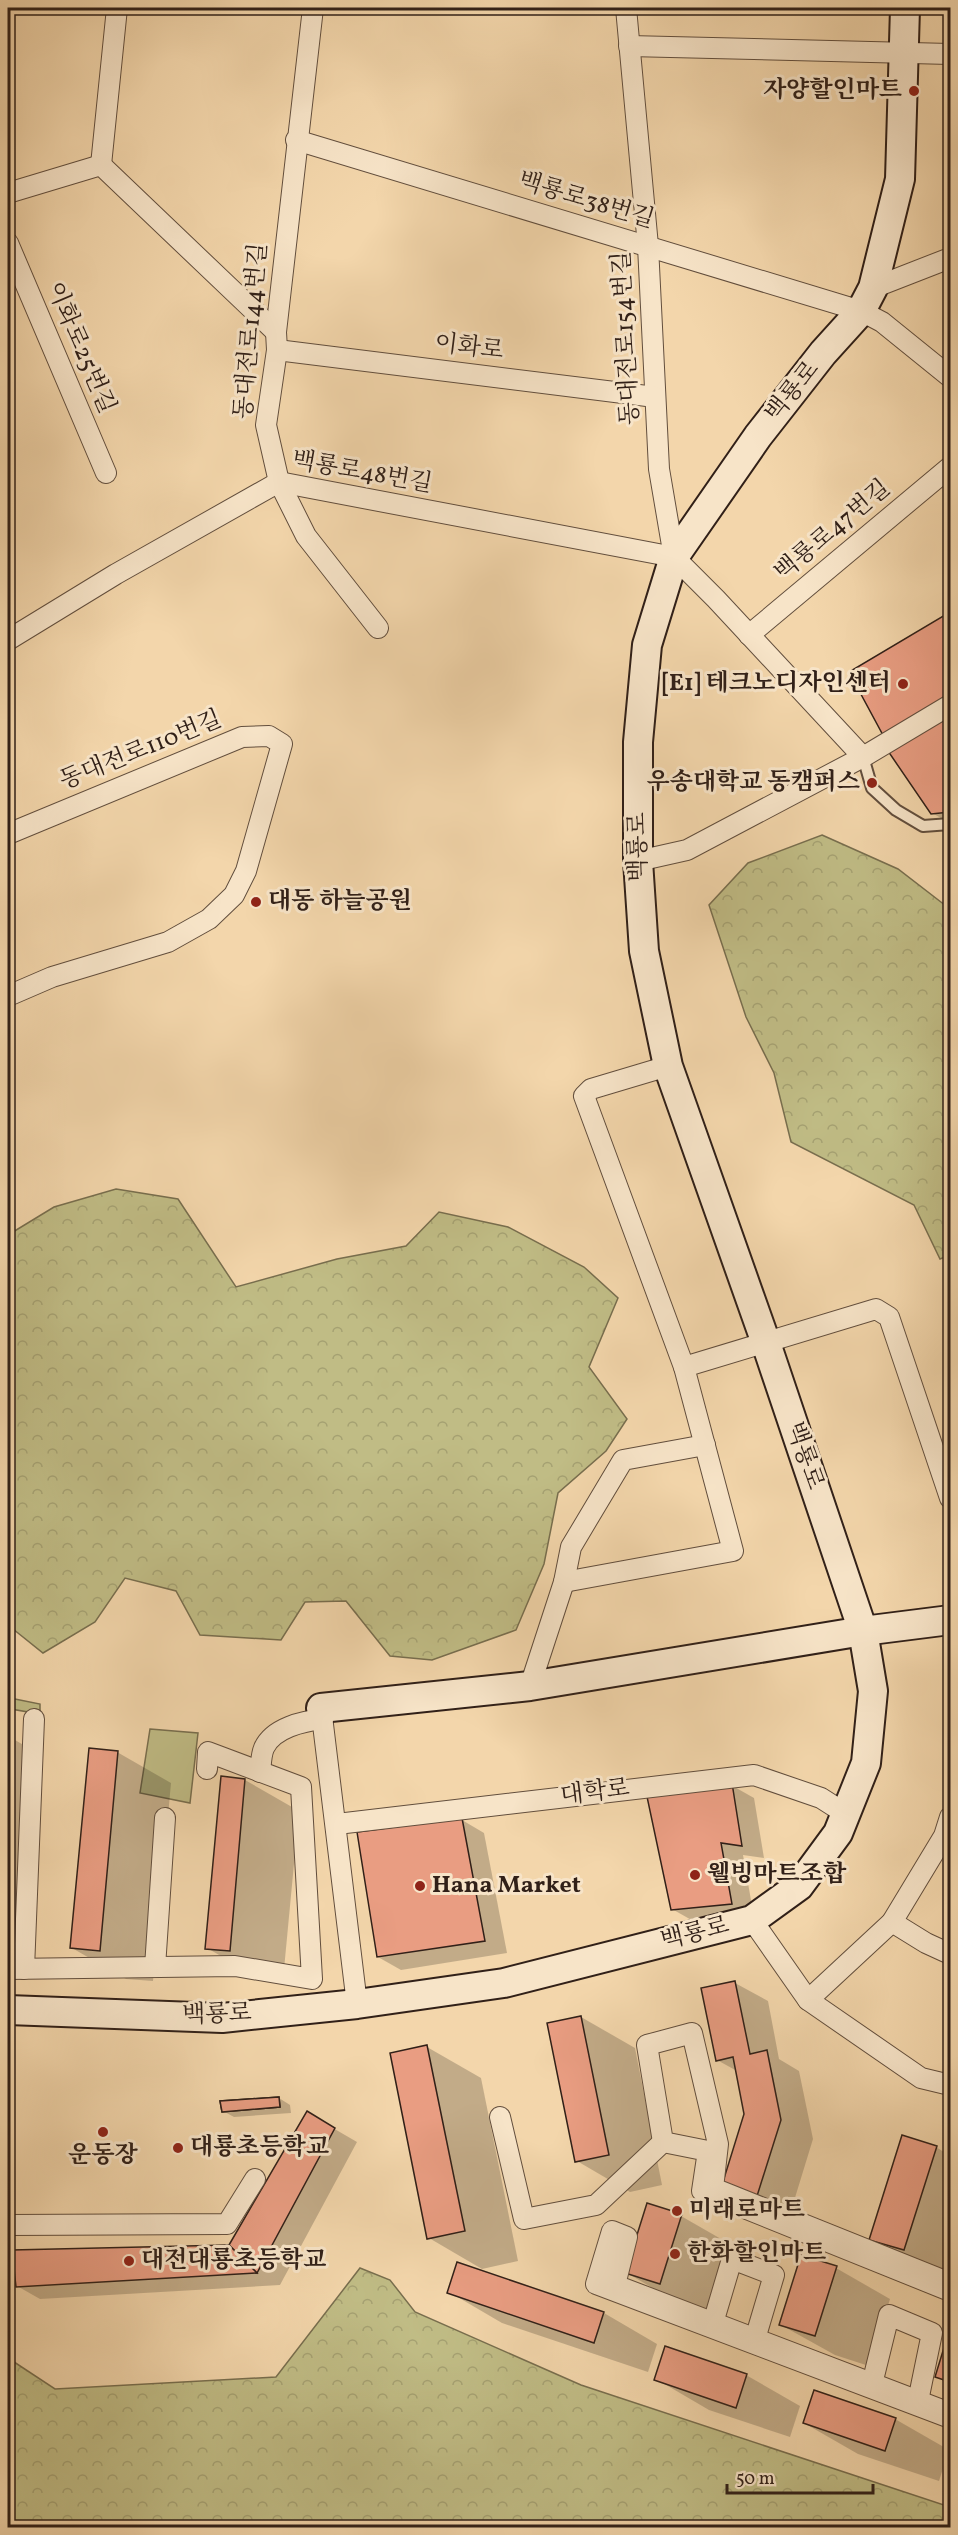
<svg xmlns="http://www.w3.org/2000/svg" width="958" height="2535" font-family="Vollkorn,'Noto Serif KR',serif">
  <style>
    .forest { fill: url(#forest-crowns); stroke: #786e4e; stroke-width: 1.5 }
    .park { fill: #c0bc85; stroke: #786e4e; stroke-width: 1.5 }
    .shadow { fill: #0003 }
    .building { fill: #e99d82; stroke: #312018; stroke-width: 1.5 }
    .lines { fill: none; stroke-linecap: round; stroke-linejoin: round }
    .service-casing { stroke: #624e3d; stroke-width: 14 }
    .minor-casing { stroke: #624e3d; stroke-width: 22 }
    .secondary-casing { stroke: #312018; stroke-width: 32 }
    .service { stroke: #f7e4c8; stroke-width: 10 }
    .minor { stroke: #f7e4c8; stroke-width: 20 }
    .secondary { stroke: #f7e4c8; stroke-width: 28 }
    .poi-dot { fill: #8f2418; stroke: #f7e4c8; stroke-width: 2 }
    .labels { text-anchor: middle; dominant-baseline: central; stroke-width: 6; stroke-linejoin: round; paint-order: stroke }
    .poi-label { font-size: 24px; font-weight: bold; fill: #312018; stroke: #f7e4c8; text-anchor: start }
    .street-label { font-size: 24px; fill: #312018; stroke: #f7e4c8 }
  </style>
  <defs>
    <pattern id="forest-crowns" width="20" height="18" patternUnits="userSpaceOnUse" patternTransform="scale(1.5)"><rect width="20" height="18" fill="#c0bc85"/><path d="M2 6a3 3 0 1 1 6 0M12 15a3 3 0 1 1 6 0" fill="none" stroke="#a5a172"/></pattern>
  </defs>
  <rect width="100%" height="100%" fill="#f3d6ab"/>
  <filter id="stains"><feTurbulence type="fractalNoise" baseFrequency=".00333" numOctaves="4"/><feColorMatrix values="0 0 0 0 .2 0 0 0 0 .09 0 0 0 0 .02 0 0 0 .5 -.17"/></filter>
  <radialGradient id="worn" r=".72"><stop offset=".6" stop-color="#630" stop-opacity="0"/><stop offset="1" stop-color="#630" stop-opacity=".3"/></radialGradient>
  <!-- forest -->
  <g class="forest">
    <polygon points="822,835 898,869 950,909 950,1255 940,1259 914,1205 791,1142 774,1073 746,1017 709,905 748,863"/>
    <polygon points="116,1189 178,1199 236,1287 337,1259 406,1246 439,1212 508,1227 584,1267 618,1298 589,1367 627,1419 606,1451 558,1493 544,1564 516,1630 432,1660 390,1656 346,1601 305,1602 281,1640 200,1635 176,1591 125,1578 95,1622 43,1653 8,1625 8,1235 54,1207"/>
    <polygon points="360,2268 390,2280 415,2312 581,2385 950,2507 950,2527 8,2527 8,2358 55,2389 276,2377"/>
  </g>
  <!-- park -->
  <g class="park">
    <polygon points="10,1698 40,1704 40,1714 11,1709"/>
    <polygon points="150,1729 198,1733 190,1803 140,1793"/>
  </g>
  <!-- shadow -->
  <g class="shadow">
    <polygon points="950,614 950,823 932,813 901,745 851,673"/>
    <polygon points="8,1736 34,1751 18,1963 8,1962"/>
    <polygon points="117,1752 171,1783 153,1981 126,1979 72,1948"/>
    <polygon points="245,1780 299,1811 283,1980 261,1979 207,1948"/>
    <polygon points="731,1785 754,1798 764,1858 743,1855 754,1917 695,1922 672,1909"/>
    <polygon points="462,1820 484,1833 507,1953 401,1970 378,1957"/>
    <polygon points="735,1983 768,2001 779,2059 799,2071 813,2139 790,2214 757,2203 746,2114 737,2071 717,2060"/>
    <polygon points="581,2017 635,2048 662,2185 630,2192 577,2161"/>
    <polygon points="427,2047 481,2078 518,2261 482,2269 429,2238"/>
    <polygon points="279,2098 290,2105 291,2113 234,2117 223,2111"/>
    <polygon points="307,2113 357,2142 280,2285 40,2299 17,2286 229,2247"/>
    <polygon points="936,2147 950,2156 950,2278 925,2270 871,2239"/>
    <polygon points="681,2216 735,2247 714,2314 680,2304 627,2273"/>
    <polygon points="458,2264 604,2313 657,2344 648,2372 502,2323 449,2292"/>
    <polygon points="836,2268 890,2299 869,2366 835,2355 781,2325"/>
    <polygon points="950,2333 950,2385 937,2377"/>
    <polygon points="746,2375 800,2406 790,2437 709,2410 656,2379"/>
    <polygon points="895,2419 949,2450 939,2481 858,2454 804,2423"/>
  </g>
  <!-- building -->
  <g class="building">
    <polygon points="950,612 950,697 884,737 849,672"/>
    <polygon points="950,714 950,812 931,814 888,751"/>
    <polygon points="89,1748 118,1751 100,1951 70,1948"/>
    <polygon points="221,1776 245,1779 230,1951 205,1949"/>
    <polygon points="732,1783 742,1846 721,1843 732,1904 671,1910 646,1792"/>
    <polygon points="462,1818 485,1941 377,1957 357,1832"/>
    <polygon points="735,1981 750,2054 767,2050 781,2120 757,2196 722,2185 744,2114 733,2057 716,2061 701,1988"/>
    <polygon points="581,2016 609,2155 575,2162 547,2023"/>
    <polygon points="427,2045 465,2231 427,2239 390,2053"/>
    <polygon points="279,2097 280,2107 222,2112 220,2101"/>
    <polygon points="279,2097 280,2107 222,2112 220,2101"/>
    <polygon points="307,2111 335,2128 257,2273 229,2245"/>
    <polygon points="902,2135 937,2146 904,2250 869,2240"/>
    <polygon points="647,2203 682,2214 660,2284 625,2273"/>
    <polygon points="229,2245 257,2273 16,2287 12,2250"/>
    <polygon points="801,2255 837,2266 815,2336 779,2325"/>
    <polygon points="457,2262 604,2312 594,2343 447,2293"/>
    <polygon points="950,2328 950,2382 935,2377"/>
    <polygon points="665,2346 747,2374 736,2408 654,2380"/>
    <polygon points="814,2390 896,2418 885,2451 803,2423"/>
  </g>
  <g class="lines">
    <defs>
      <polyline id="service" points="863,757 872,788 896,810 923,826 950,824"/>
      <g id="minor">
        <polyline points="313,8 276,332 277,350 266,425 279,482 306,536 378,628"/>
        <polyline points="626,8 648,246 659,469 674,557"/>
        <polyline points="629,46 950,54"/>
        <polyline points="296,140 861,311 882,322 950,377"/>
        <polyline points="101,165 117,8"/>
        <polyline points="8,193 101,165 276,332"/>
        <polyline points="8,243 106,473"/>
        <polyline points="873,288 950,258"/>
        <polyline points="277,350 655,397"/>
        <polyline points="674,557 716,599 863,757"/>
        <polyline points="749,635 950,467"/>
        <polyline points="8,640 116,574 279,482 674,557"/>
        <polyline points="8,834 242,737 269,736 282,744 246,871 234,895 209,919 168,942 52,977 8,996"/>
        <polyline points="638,861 687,850 863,757 950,705"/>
        <polyline points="684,1367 876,1309 889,1317 950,1498"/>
        <polyline points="564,1582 733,1551 684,1367 584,1096 591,1089 668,1066"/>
        <polyline points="530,1686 564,1582 571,1547 623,1460 705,1445"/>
        <polyline points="321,1708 357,2004"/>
        <path d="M260,1772C261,1764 261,1755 264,1748C273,1728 303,1721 323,1719"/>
        <polyline points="337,1824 754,1775 821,1798 846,1814"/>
        <polyline points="752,1920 808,2000 921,2078 950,2085"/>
        <polyline points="892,1922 926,1943 950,1954"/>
        <polyline points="155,1967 165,1818"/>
        <polyline points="8,1969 235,1966 312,1979 301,1787 208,1752 207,1769"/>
        <polyline points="24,1969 34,1719"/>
        <polyline points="808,2000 892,1922 944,1836 950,1817"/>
        <polyline points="500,2117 524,2219 596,2205 663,2142"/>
        <polyline points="8,2225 227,2224 255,2179"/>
        <polyline points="950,2283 713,2188 718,2144 692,2033 647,2045 663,2142 708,2151 702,2191 950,2291"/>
        <polyline points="713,2323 732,2259 774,2275 755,2339"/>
        <polyline points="872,2384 889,2315 932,2333 918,2401"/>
        <polyline points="950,2413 615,2285 627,2237 612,2231 596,2284 950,2418"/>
      </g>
      <g id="secondary">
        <polyline points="321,1708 530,1686 863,1631 950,1620"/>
        <polyline points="8,2010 222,2018 357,2004 504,1983 752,1920 799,1886 838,1833 866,1763 873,1691 863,1631 766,1343 668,1066 644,951 638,861 638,742 647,645 674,557 758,436 823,353 861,311 873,288 900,179 905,8"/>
      </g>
    </defs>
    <!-- service casing -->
    <use href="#service" class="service-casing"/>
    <!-- minor casing -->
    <use href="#minor" class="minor-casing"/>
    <!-- secondary casing -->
    <use href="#secondary" class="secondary-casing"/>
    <!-- service -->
    <use href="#service" class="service"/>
    <!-- minor -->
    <use href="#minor" class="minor"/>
    <!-- secondary -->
    <use href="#secondary" class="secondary"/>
  </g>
  <!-- markers -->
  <g class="poi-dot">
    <circle cx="914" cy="91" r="6"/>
    <circle cx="903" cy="684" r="6"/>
    <circle cx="872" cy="783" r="6"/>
    <circle cx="256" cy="902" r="6"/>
    <circle cx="695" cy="1875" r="6"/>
    <circle cx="420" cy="1886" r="6"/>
    <circle cx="103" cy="2132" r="6"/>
    <circle cx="178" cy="2148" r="6"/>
    <circle cx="677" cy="2211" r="6"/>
    <circle cx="675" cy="2254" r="6"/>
    <circle cx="129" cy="2261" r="6"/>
  </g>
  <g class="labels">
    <!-- poi labels -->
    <g class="poi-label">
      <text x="902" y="91" text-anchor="end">자양할인마트</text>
      <text x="891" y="684" text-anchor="end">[E1] 테크노디자인센터</text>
      <text x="860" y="783" text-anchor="end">우송대학교 동캠퍼스</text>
      <text x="268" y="902">대동 하늘공원</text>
      <text x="707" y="1875">웰빙마트조합</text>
      <text x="432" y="1886">Hana Market</text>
      <text x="190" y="2148">대룡초등학교</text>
      <text x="103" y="2156" text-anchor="middle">운동장</text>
      <text x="689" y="2211">미래로마트</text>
      <text x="687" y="2254">한화할인마트</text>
      <text x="141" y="2261">대전대룡초등학교</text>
    </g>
    <!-- street labels -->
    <g class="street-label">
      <text transform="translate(586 201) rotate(17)">백룡로38번길</text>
      <text transform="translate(252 331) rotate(-85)">동대전로144번길</text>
      <text transform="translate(627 338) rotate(-93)">동대전로154번길</text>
      <text transform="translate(80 348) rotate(67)">이화로25번길</text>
      <text transform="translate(469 348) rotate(7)">이화로</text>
      <text transform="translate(793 392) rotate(-51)">백룡로</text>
      <text transform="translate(362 473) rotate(10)">백룡로48번길</text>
      <text transform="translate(833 531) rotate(-40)">백룡로47번길</text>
      <text transform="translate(141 751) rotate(-22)">동대전로110번길</text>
      <text transform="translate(639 847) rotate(-91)">백룡로</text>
      <text transform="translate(804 1456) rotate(71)">백룡로</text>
      <text transform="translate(595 1793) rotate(-7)">대학로</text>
      <text transform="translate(695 1934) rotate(-14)">백룡로</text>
      <text transform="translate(217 2015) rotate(-2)">백룡로</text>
    </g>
  </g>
  <!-- margin -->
  <rect width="958" height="2535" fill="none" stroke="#f3d6ab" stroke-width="30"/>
  <rect x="9" y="9" width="940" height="2517" fill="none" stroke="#312018" stroke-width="3"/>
  <rect x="15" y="15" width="928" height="2505" fill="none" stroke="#312018" stroke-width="1.5"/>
  <!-- scale -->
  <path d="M727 2484v9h146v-9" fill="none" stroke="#312018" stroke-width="3"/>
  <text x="736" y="2484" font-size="18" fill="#312018" stroke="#f7e4c8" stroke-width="4.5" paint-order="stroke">50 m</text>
  <rect width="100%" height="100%" filter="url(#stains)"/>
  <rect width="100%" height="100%" fill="url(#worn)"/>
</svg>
